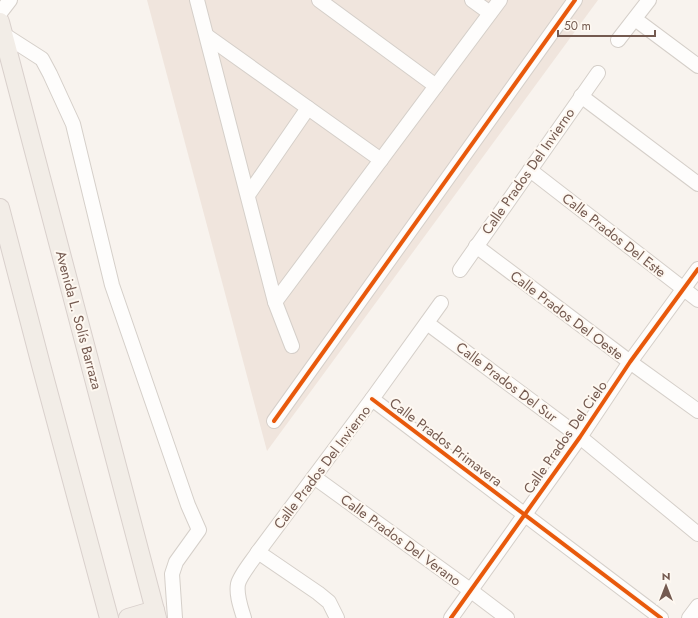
<svg xmlns="http://www.w3.org/2000/svg" width="698" height="618" font-family="Jost,sans-serif">
  <style>
    .residential { fill: #f0e5dd }
    .lines { fill: none; stroke-linecap: round; stroke-linejoin: round }
    .minor-casing { stroke: #d5cfc9; stroke-width: 16 }
    .major-casing { stroke: #d9d0cc; stroke-width: 20 }
    .minor { stroke: #fefdfc; stroke-width: 14 }
    .major { stroke: #f2ede7; stroke-width: 18 }
    .cycleway-casing { stroke: #fef8f1; stroke-width: 6 }
    .cycleway { stroke: #e8590c; stroke-width: 4 }
    .labels { text-anchor: middle; dominant-baseline: central; stroke-width: 4; stroke-linejoin: round; paint-order: stroke }
    .street-label { font-size: 14px; fill: #745a50; stroke: #fef8f1 }
  </style>
  <rect width="100%" height="100%" fill="#f8f3ee"/>
  <!-- residential -->
  <polygon class="residential" points="147,0 598,0 267,451"/>
  <g class="lines">
    <defs>
      <g id="minor">
        <polyline points="197,0 275,302 292,346"/>
        <polyline points="319,0 436,86"/>
        <polyline points="472,0 490,13"/>
        <polyline points="0,13 10,0"/>
        <polyline points="635,19 698,66"/>
        <polyline points="3,34 42,59 50,74 73,124 112,285 188,505 199,530 176,562 172,574 175,618"/>
        <polyline points="207,36 381,160"/>
        <polyline points="618,40 649,0"/>
        <polyline points="581,96 698,184"/>
        <polyline points="530,170 698,300"/>
        <polyline points="248,195 308,108"/>
        <polyline points="476,246 630,362 698,411"/>
        <polyline points="460,270 598,73"/>
        <polyline points="275,302 500,0"/>
        <polyline points="427,323 580,437 698,534"/>
        <polyline points="372,399 661,618"/>
        <polyline points="274,421 575,0"/>
        <polyline points="314,477 470,590 507,618"/>
        <polyline points="258,552 318,593 329,602 337,618"/>
        <path d="M244,618C241,608 236,595 238,584C240,575 253,560 258,552L372,399L441,303"/>
        <polyline points="451,618 580,437 630,362 698,269"/>
        <polyline points="689,618 698,606"/>
      </g>
      <g id="major">
        <polyline points="0,22 157,618"/>
        <polyline points="0,208 41,365 109,618"/>
        <polyline points="128,618 155,610"/>
      </g>
    </defs>
    <!-- minor casing -->
    <use href="#minor" class="minor-casing"/>
    <!-- major casing -->
    <use href="#major" class="major-casing"/>
    <!-- minor -->
    <use href="#minor" class="minor"/>
    <!-- major -->
    <use href="#major" class="major"/>
    <defs>
      <g id="cycleway">
        <polyline points="372,399 661,618"/>
        <polyline points="274,421 575,0"/>
        <polyline points="451,618 580,437 630,362 698,269"/>
      </g>
    </defs>
    <!-- cycleway casing -->
    <use href="#cycleway" class="cycleway-casing"/>
    <!-- cycleway -->
    <use href="#cycleway" class="cycleway"/>
  </g>
  <g class="labels">
    <!-- street labels -->
    <g class="street-label">
      <text transform="translate(528 171) rotate(-55)">Calle Prados Del Invierno</text>
      <text transform="translate(614 235) rotate(38)">Calle Prados Del Este</text>
      <text transform="translate(567 315) rotate(37)">Calle Prados Del Oeste</text>
      <text transform="translate(79 320) rotate(75)">Avenida L. Solís Barraza</text>
      <text transform="translate(507 382) rotate(37)">Calle Prados Del Sur</text>
      <text transform="translate(565 437) rotate(-55)">Calle Prados Del Cielo</text>
      <text transform="translate(446 442) rotate(37)">Calle Prados Primavera</text>
      <text transform="translate(322 467) rotate(-53)">Calle Prados Del Invierno</text>
      <text transform="translate(401 540) rotate(36)">Calle Prados Del Verano</text>
    </g>
  </g>
  <!-- north arrow -->
  <g transform="translate(666 586)" stroke="#fef8f1" stroke-width="3" paint-order="stroke">
  <path d="M0-3L7 15L0 10L-7 15Z" fill="#745a50"/>
  <text y="-6" font-size="11" font-weight="bold" text-anchor="middle" fill="#745a50">N</text>
  </g>
  <!-- scale -->
  <path d="M558 30v6h97v-6" fill="none" stroke="#745a50" stroke-width="2"/>
  <text x="564" y="30" font-size="12" fill="#745a50" stroke="#fef8f1" stroke-width="3" paint-order="stroke">50 m</text>
</svg>
